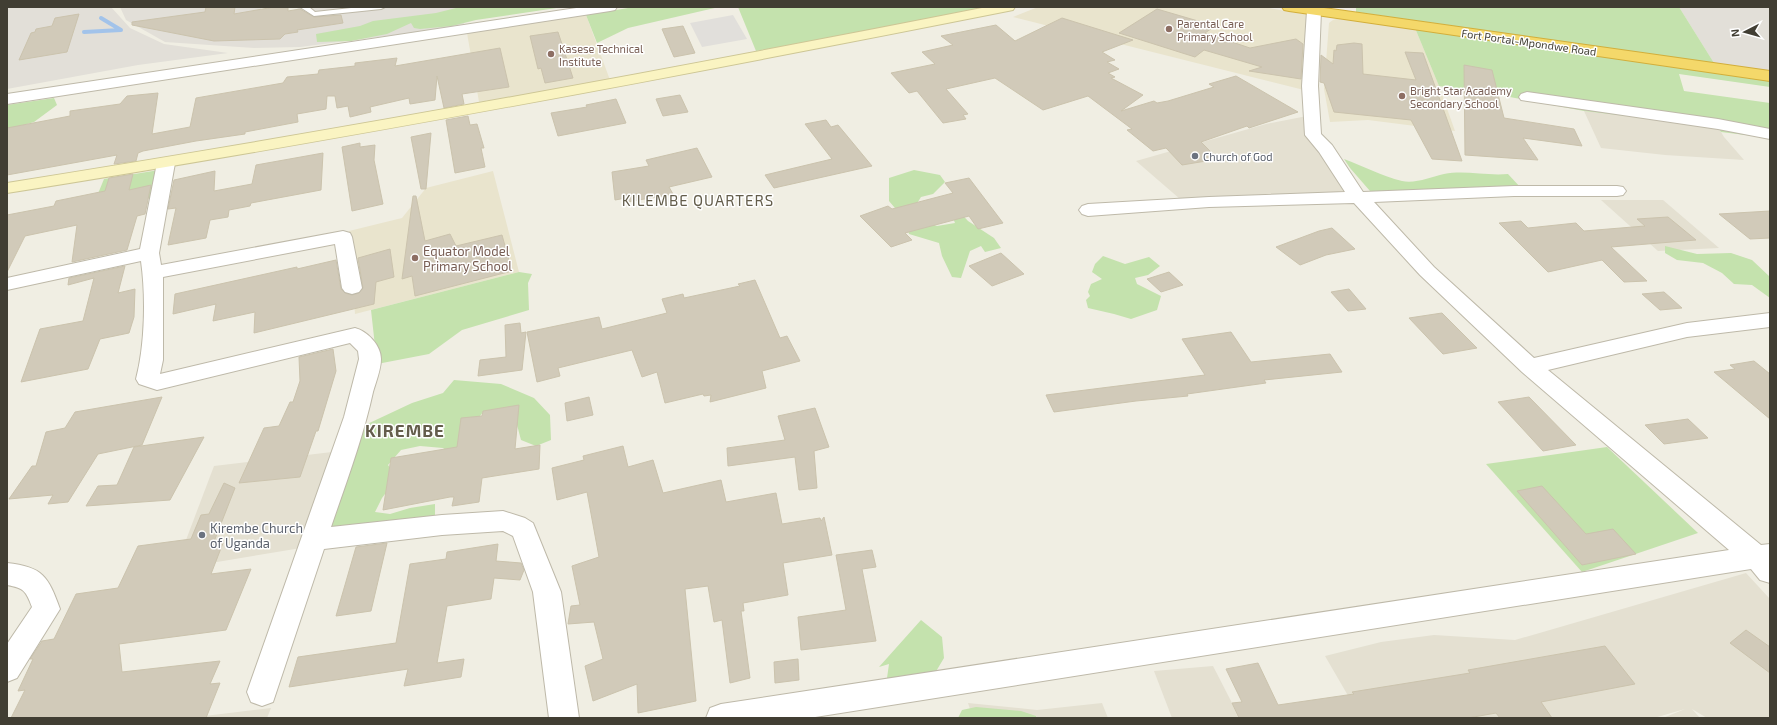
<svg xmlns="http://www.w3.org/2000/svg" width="1777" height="725" font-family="'Exo 2',sans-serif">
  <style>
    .residential { fill: #e4e0d1 }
    .industrial { fill: #e2dfd8 }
    .education { fill: #e9e4cd }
    .green { fill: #c4e2ad }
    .parking { fill: #e1dfdb }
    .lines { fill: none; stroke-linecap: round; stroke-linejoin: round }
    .stream { stroke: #a2c3ea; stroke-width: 4 }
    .building { fill: #d1cab9; stroke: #cbc3ad }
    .lane-casing { stroke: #beb9a9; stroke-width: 2 }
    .street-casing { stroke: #beb9a9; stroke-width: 2 }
    .secondary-casing { stroke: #cdc695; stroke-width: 2 }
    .highway-casing { stroke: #d2ae3b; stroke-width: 2 }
    .lane { fill: #fff; fill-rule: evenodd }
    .street { fill: #fff; fill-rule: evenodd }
    .secondary { fill: #faf4c2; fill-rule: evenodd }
    .highway { fill: #f4d86a; fill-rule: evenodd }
    .education-dot { fill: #8d6e63; stroke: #fff; stroke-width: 1.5 }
    .worship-dot { fill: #6b7280; stroke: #fff; stroke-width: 1.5 }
    .labels { text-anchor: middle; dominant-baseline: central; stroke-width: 3; stroke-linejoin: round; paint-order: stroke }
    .far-education-label { font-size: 11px; fill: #785e54; stroke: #fff; text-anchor: start }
    .far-street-label { font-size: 11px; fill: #413e33; stroke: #fff }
    .far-worship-label { font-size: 11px; fill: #5b616d; stroke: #fff; text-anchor: start }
    .education-label { font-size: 13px; fill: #785e54; stroke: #fff; text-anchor: start }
    .worship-label { font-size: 13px; fill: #5b616d; stroke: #fff; text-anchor: start }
    .quarter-label { font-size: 15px; letter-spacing: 1px; fill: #635d4b; stroke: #fff }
    .district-label { font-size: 17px; font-weight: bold; letter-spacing: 1px; fill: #635d4b; stroke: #fff }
  </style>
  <rect width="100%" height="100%" fill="#f0eee3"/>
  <!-- residential -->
  <g class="residential">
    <polygon points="1584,111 1718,127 1724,137 1744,160 1665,155 1601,148"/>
    <polygon points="1307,116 1310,136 1345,192 1180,199 1136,161 1266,124"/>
    <polygon points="1601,200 1663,200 1719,248 1658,251"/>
    <polygon points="332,452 301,548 175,569 214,466"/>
    <polygon points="1746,573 1770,599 1770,718 1707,718 1692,709 1700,718 1663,718 1685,709 1654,718 1361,718 1325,656 1381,642 1434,635 1515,640"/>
    <polygon points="1213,666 1232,703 1238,718 1172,718 1154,671"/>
    <polygon points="968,703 1037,710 1102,703 1108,718 973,718"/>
    <polygon points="271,708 267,718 188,718"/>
  </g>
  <!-- industrial -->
  <g class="industrial">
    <polygon points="7,7 111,7 130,28 164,44 228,53 138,65 7,89"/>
    <polygon points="120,7 261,7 262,16 300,11 296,7 460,7 464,24 424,31 300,47 254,48 165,42 126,20"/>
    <polygon points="1679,7 1770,7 1770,71 1714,63"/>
  </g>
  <!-- education -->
  <g class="education">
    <polygon points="1038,7 1263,7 1315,16 1308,91 1013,17"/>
    <polygon points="586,15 610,80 479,102 467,33"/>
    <polygon points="1340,18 1415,28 1439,86 1455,131 1368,120 1330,122 1324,89 1329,23 1333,20"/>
    <polygon points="493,171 519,272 355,314 349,231 402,218 426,188"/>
  </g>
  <!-- green -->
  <g class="green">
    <polygon points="460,7 563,7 476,20 452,26 420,29 414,28 411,23 387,34 351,41 317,42 316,34 360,26 373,21 436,13"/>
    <polygon points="634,7 719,7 628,28 597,43 586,15"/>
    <polygon points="738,7 994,7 756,51"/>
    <polygon points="1356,7 1679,7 1714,63 1356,12"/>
    <polygon points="1415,28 1770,80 1770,87 1679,74 1684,91 1770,103 1770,138 1721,132 1718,127 1584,111 1499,95 1439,86"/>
    <polygon points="54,98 57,105 34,122 7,130 7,105"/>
    <path d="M1344,159C1363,166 1382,176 1402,181C1415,184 1431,177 1444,174C1465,170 1486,176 1508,174L1521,188L1389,196L1370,191L1350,168Z"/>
    <polygon points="159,170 156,198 95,201 104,179"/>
    <polygon points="914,170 940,175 945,182 933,194 921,197 916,205 921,220 937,226 955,223 951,213 955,207 968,221 994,238 1001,248 985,252 981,246 970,251 961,278 952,277 942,256 939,243 909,234 906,221 889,201 889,178"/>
    <polygon points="1665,246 1697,254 1731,253 1752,260 1770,277 1770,298 1752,285 1734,284 1722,273 1703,263 1677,260 1665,253"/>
    <polygon points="1103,256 1125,264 1149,257 1160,266 1148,275 1135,278 1137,284 1161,296 1157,310 1131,319 1114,314 1088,308 1086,300 1090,296 1088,292 1091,284 1102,279 1092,272 1095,264"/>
    <polygon points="519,272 532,274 528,283 529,310 462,330 429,354 377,364 371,310"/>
    <polygon points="454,380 501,384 534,398 550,415 551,440 536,446 521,440 516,421 483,412 452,455 443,448 420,446 401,450 388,465 397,478 382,498 375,512 390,514 410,508 435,504 435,521 328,542 334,459 363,426 412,403 443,393"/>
    <polygon points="1607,447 1698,533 1582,572 1486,464"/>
    <polygon points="921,620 942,637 944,658 932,678 889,688 887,678 889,664 879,667"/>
    <polygon points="976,707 1021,711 1036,716 1036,718 958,718 962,710"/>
  </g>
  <!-- parking -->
  <polygon class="parking" points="733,15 747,39 702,47 690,23"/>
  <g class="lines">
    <!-- stream -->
    <polyline class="stream" points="84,32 121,30 101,18"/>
  </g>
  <!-- building -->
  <g class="building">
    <polygon points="206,7 235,7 234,14 274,7 288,7 288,11 300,9 314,17 341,15 343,23 297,30 298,32 285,34 280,39 214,41 132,25 132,22 205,12"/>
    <polygon points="1157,9 1215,26 1205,33 1250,48 1296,39 1303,44 1301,79 1249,71 1262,67 1204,50 1195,57 1119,33"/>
    <polygon points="79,14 67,52 19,60 31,33 35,32 36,29 52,26 55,18"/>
    <polygon points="1062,18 1133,40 1102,52 1115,60 1107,62 1119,69 1108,73 1115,77 1111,78 1143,95 1121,111 1154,101 1157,103 1168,101 1214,87 1209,84 1236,76 1298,112 1249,128 1247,126 1201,142 1218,159 1182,165 1166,148 1153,151 1127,130 1132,129 1088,96 1043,110 995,78 946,89 968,114 963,115 966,119 943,123 917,91 909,93 891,73 935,64 922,52 953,45 941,36 996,25 1015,41"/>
    <polygon points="683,26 695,53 674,57 662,29"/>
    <polygon points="558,32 573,78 545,83 541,68 538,69 530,36"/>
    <polygon points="1354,43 1362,44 1363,74 1416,80 1405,52 1423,53 1462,161 1432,159 1411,120 1334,112 1324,83 1320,82 1321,55 1333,64 1334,50 1336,51 1337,45"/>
    <polygon points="500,48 509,87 462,94 464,104 444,108 437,76 435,100 410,104 409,98 370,107 371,112 350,117 348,106 337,108 335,96 327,96 326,109 297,114 298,122 245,132 245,134 196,141 143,151 138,153 136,161 114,164 117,155 7,175 7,128 70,116 70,111 120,104 127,96 158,93 152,134 190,127 196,98 283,83 287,77 318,74 319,70 355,66 355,63 397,58 395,66"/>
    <polygon points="1464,65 1492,70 1504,118 1574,129 1582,146 1523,138 1538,160 1465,155"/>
    <polygon points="680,95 688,112 663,116 656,99"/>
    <polygon points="616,99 626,123 558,136 551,113 587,107 586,105"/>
    <polygon points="468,116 470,125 477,124 484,148 481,148 485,167 455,173 446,120"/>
    <polygon points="826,120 831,127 838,125 872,166 774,188 765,175 832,159 805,124"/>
    <polygon points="431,133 426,189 421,189 411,137"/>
    <polygon points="360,143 360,147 375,145 374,160 383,204 352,211 342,147"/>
    <polygon points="697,148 712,177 669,187 673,194 662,196 627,202 626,198 615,200 612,172 649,166 646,160"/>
    <polygon points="323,153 321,190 251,203 250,206 229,210 228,217 210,220 206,238 168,245 176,208 168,209 174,180 215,171 214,191 252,184 256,165"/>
    <polygon points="133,174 129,190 151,185 145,214 137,216 127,250 72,262 77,225 25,236 7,272 7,215 54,206 56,201 105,191 109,178"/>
    <polygon points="969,178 1003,223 978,229 969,216 905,233 912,240 891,247 860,216 888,206 892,209 953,193 945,183"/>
    <polygon points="413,196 416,196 425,241 450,234 456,246 502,235 512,271 415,296 412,276 402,279"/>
    <polygon points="1770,211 1770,238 1750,239 1719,214"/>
    <polygon points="1668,217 1696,240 1611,247 1647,281 1624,282 1602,260 1548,272 1499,223 1521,221 1528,228 1576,223 1584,231 1645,226 1637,219"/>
    <polygon points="1332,228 1355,249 1326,255 1300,265 1276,247 1319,231"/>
    <polygon points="390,249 394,277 376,282 374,304 254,333 255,312 213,321 216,304 173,314 175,294 297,267 297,269 336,260 341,289 345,293 352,295 359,293 363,288 358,258"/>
    <polygon points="1001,253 1024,274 992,286 969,266"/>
    <polygon points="125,266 118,293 135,289 134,317 129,333 100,339 88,369 21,382 40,329 83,321 94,278 68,285 69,278"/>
    <polygon points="1169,272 1183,285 1161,292 1147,279"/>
    <polygon points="755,280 780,338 787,336 800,361 762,371 766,388 710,402 711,395 704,396 703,394 665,403 657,372 642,377 632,350 558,368 560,376 537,382 527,332 599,317 602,329 667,313 662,299 683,294 684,298 740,286 738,284"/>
    <polygon points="1349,289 1366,309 1348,311 1331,292"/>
    <polygon points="1664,292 1682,308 1660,310 1642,294"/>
    <polygon points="1442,313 1477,348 1443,354 1409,318"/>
    <polygon points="520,323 521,333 526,332 522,370 478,376 480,360 506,357 505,325"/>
    <polygon points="1231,332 1251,362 1330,354 1342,372 1264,380 1266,383 1187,394 1188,396 1136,401 1054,412 1046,395 1205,375 1182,339"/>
    <polygon points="333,349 336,371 318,431 316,431 300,477 239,483 264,428 279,426 290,402 293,402 300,381 299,357"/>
    <polygon points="1754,361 1770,374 1770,419 1714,372 1735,369 1730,365"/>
    <polygon points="162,397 142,445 98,454 68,502 48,504 53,495 9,499 32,466 36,466 46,432 65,428 75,412"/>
    <polygon points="589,397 593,415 567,421 565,403"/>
    <polygon points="1529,397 1576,445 1543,451 1498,402"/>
    <polygon points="519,405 515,449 540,445 539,469 482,478 479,502 452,506 454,497 450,497 383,510 391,458 457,447 461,418 482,416 483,411"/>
    <polygon points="815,408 829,447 814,451 817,488 799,490 795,457 728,466 727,448 785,440 778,416"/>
    <polygon points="1688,419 1708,438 1664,444 1645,425"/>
    <polygon points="204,437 170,500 86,506 98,486 117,485 134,447"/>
    <polygon points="623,446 628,467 653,460 663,493 721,480 726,502 776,493 782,524 820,518 821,521 824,517 832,555 783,563 788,595 743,603 744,611 741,611 750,678 730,683 722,620 714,622 708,586 685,589 696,701 638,713 637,684 593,701 585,666 603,659 594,622 568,624 571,606 580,605 572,566 599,557 587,492 557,500 552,468 584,460 583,456"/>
    <polygon points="224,483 235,488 213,544 223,543 211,574 251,569 226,630 119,644 122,672 220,661 210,684 220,683 206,718 11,718 25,690 18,691 33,659 30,659 42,641 54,639 76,594 118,588 138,546 191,539 201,515 209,514"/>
    <polygon points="1542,486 1586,534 1613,529 1636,554 1582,565 1517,491"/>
    <polygon points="387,543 371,611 336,616 356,547"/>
    <polygon points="498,544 496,561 521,563 524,570 520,580 494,578 491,599 447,606 437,663 464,659 461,677 404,686 408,669 289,687 298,657 396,643 410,564 446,559 447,552"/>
    <polygon points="872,550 876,567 862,569 876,641 801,650 798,617 846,610 836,555"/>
    <polygon points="1746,630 1770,647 1770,673 1730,643"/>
    <polygon points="1605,646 1635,684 1541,702 1552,718 1500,718 1496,713 1468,718 1239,718 1232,703 1242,702 1226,669 1258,663 1278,705 1354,694 1352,692 1470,673 1468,670"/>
    <polygon points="798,659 799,680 775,683 774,662"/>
  </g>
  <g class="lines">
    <defs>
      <polygon id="lane" points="300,7 309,7 315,12 360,7 385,7 381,9 314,16"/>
      <g id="street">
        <polygon points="583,7 617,7 615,10 610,11 7,104 7,94"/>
        <polygon points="1314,7 1319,8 1321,11 1318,86 1321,134 1332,145 1363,192 1514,186 1617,186 1623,187 1626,191 1623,195 1617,196 1514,196 1374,202 1434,267 1534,358 1687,323 1770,313 1770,327 1687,337 1548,370 1761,545 1770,544 1770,583 1760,580 1751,569 809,718 706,718 710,708 721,704 1729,550 1522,372 1420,275 1354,203 1209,207 1088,216 1082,214 1079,210 1082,206 1088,204 1209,197 1345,192 1319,152 1305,135 1302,86 1307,11 1309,8"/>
        <polygon points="1527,92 1718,119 1770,129 1770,139 1718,129 1521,100 1519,97 1521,94"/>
        <path d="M166,158L172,159L175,163L159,253L161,265L343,231L350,233L352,237L362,288L359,292L352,294L345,292L342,288L335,244L163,277V360L160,374L355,328C367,331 381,345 381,359C381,369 376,382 373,392C363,438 346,483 331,527L442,515L503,511L525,518L533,523L561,592L579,718H549L533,592L513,536L503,531L442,535L324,549L273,702L262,706L251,702L247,692L344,417L359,359L358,351L350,343L157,390L139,384L136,379C145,345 146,296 141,261L7,290V278L140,249L157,163L160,159Z"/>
        <path d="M7,563C43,567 48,576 60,609L17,678L7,682V644L32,607C26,591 24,588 7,585Z"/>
      </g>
      <path id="secondary" d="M987,7H1015L1013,10L1008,11C675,77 342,140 7,193V183C335,131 662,71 987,7Z"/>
      <polygon id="highway" points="1282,7 1317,7 1770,71 1770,81 1289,11 1284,10"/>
    </defs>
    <!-- lane casing -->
    <use href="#lane" class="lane-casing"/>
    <!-- street casing -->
    <use href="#street" class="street-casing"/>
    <!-- secondary casing -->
    <use href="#secondary" class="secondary-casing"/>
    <!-- highway casing -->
    <use href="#highway" class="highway-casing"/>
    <!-- lane -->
    <use href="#lane" class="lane"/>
    <!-- street -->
    <use href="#street" class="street"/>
    <!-- secondary -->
    <use href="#secondary" class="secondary"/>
    <!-- highway -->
    <use href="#highway" class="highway"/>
  </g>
  <!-- markers -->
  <g class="education-dot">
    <circle cx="1169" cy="29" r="4"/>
    <circle cx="551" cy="54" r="4"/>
    <circle cx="1402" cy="96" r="4"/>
    <circle cx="415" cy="258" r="4"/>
  </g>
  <g class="worship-dot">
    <circle cx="1195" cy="156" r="4"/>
    <circle cx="202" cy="535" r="4"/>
  </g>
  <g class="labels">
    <!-- far-education labels -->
    <g class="far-education-label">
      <text x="1177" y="23">Parental Care<tspan x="1177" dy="13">Primary School</tspan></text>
      <text x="559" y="48">Kasese Technical<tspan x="559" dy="13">Institute</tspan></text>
      <text x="1410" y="90">Bright Star Academy<tspan x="1410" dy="13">Secondary School</tspan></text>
    </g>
    <!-- far-street labels -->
    <g class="far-street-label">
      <text transform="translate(1529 42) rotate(8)">Fort Portal-Mpondwe Road</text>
    </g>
    <!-- far-worship labels -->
    <g class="far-worship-label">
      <text x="1203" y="156">Church of God</text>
    </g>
    <!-- education labels -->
    <g class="education-label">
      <text x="423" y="251">Equator Model<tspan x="423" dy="15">Primary School</tspan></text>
    </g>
    <!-- worship labels -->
    <g class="worship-label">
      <text x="210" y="528">Kirembe Church<tspan x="210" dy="15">of Uganda</tspan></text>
    </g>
    <!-- quarter labels -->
    <g class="quarter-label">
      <text x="698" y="200">KILEMBE QUARTERS</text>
    </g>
    <!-- district labels -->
    <g class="district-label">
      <text x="405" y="430">KIREMBE</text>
    </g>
  </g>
  <!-- border -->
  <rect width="1777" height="725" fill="none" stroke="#413e33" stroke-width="16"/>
  <!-- north arrow -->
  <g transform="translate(1745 32) rotate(264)" stroke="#ffffff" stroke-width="3" paint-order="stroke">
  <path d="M0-3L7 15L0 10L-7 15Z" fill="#413e33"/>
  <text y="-6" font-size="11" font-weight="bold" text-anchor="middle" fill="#413e33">N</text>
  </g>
</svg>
